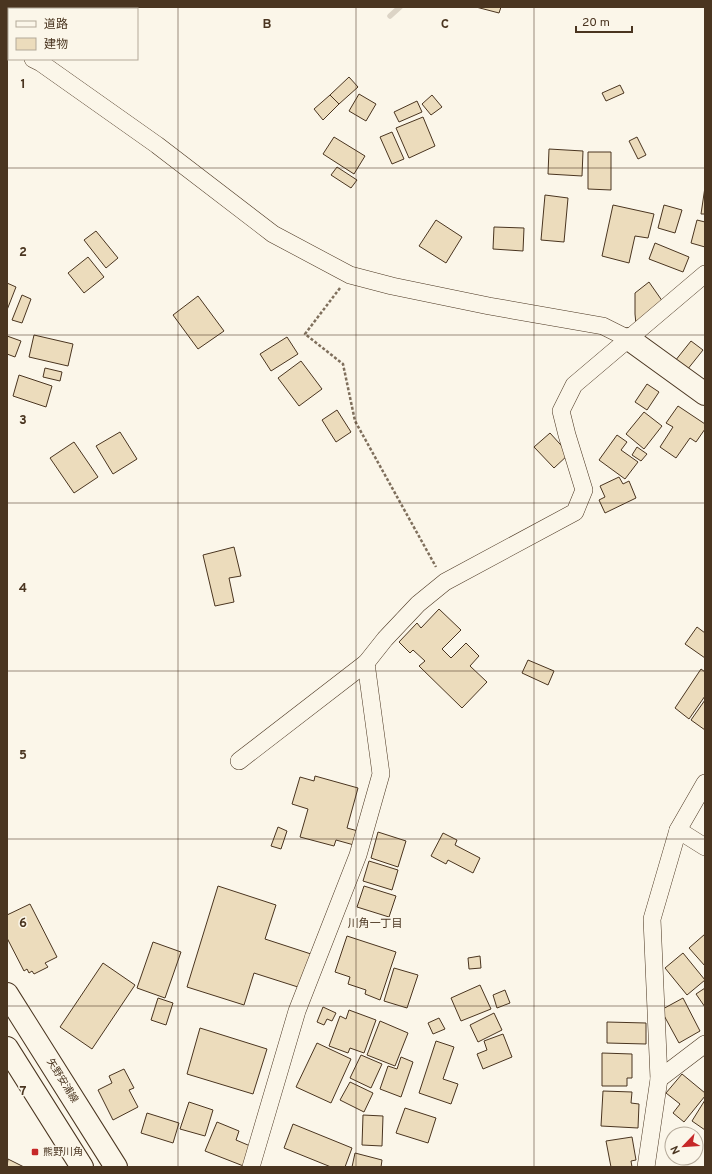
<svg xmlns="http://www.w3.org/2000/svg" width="712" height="1174" font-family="Overpass,'Noto Sans JP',sans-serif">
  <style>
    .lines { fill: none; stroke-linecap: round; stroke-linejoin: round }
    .stream { stroke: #dcd4c6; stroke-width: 5.5 }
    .building { fill: #ecdcbc; stroke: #4a3520 }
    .street-casing { stroke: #4a3520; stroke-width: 18 }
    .secondary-casing { stroke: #4a3520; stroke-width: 24 }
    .primary-casing { stroke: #4a3520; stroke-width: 24 }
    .path { stroke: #7f6f5c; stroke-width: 2.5; stroke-dasharray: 3 2; stroke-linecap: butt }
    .street { stroke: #fbf6e9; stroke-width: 17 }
    .secondary { stroke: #fbf6e9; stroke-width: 22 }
    .primary { stroke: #fbf6e9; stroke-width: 22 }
    .grid { fill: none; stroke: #4a3520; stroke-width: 1; stroke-opacity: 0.55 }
    .poi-dot { fill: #c62828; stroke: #fbf6e9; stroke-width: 1.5 }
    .labels { text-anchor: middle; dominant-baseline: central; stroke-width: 3; stroke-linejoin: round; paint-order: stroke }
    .street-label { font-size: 10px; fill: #4a3520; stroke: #fbf6e9 }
    .poi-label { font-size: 10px; fill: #4a3520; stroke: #fbf6e9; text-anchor: start }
    .neighbourhood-label { font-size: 11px; fill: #4a3520; stroke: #fbf6e9 }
    .grid-label { font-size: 13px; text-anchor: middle; font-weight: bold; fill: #4a3520; stroke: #fbf6e9; stroke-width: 3; stroke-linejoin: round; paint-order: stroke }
  </style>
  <rect width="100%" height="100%" fill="#fbf6e9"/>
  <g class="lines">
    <!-- stream -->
    <polyline class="stream" points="390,16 400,7"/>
  </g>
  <!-- building -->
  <g class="building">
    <polygon points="476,7 501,7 499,13"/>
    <polygon points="349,77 358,87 339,104 330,95"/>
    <polygon points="620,85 624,93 606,101 602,93"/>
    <polygon points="359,94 376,104 366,121 349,111"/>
    <polygon points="330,95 339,104 323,120 314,109"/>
    <polygon points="432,95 442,107 431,115 422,104"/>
    <polygon points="417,101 422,112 399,122 394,112"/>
    <polygon points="423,117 435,146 409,158 396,128"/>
    <polygon points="392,132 404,159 392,164 380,137"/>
    <polygon points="334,137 365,156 354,174 323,154"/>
    <polygon points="637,137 646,155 638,159 629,141"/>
    <polygon points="549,149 583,151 582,176 548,174"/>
    <polygon points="588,152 611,152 611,190 588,189"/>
    <polygon points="337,167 357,180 351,188 331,175"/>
    <polygon points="705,187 705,214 701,214"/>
    <polygon points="545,195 568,198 564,242 541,240"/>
    <polygon points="613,205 654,214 648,238 635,236 629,263 602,256"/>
    <polygon points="664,205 682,210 675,233 658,228"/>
    <polygon points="436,220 462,237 446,263 419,246"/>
    <polygon points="697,220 705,222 705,247 691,243"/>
    <polygon points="494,227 524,228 523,251 493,249"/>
    <polygon points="96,231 118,258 106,268 84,240"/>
    <polygon points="655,243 689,257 683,272 649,259"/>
    <polygon points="88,257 104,277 84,293 68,273"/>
    <polygon points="649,282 663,302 636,324 635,314 635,293"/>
    <polygon points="7,283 16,287 7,310"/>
    <polygon points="22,295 31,299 22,323 12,320"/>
    <polygon points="198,296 224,331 198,349 173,315"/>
    <polygon points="34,335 73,344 68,366 29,357"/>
    <polygon points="7,336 21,341 15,357 7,354"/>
    <polygon points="287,337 298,354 271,371 260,354"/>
    <polygon points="691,341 703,350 687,370 675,361"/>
    <polygon points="301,361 322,389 299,406 278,378"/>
    <polygon points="45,368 62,372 60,381 43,377"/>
    <polygon points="19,375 52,386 46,407 13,396"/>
    <polygon points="647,384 659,392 647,410 635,402"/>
    <polygon points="678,406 705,424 705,429 696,442 690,438 676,458 660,447 673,427 666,423"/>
    <polygon points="337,410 351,432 336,442 322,420"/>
    <polygon points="644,412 662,426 644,449 626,434"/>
    <polygon points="120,432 137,459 113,474 96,446"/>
    <polygon points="550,433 569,454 554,468 534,447"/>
    <polygon points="617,435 627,442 621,450 638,462 625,479 599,460"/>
    <polygon points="74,442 98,477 74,493 50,458"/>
    <polygon points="637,447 647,454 641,461 632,455"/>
    <polygon points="619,477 623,484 629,481 636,498 605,513 599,500 605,497 600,486"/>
    <polygon points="234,547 241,576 229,578 234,602 215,606 203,555"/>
    <polygon points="439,609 461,630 442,649 451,658 466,643 479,656 470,666 487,682 462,708 419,666 425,661 413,650 410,653 399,642 417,623 421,628"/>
    <polygon points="697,627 705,633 705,658 685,644"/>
    <polygon points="528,660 554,671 548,685 522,673"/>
    <polygon points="701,669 705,672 705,696 689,719 675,708"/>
    <polygon points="705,700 705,730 691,720"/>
    <polygon points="315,776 358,788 347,828 358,831 354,845 336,840 334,846 300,837 308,809 292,804 300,777 314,781"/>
    <polygon points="278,827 287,831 281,849 271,846"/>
    <polygon points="378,832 406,841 398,867 371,858"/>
    <polygon points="443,833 457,840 455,845 480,858 473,873 448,860 446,864 431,856"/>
    <polygon points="369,861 398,870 392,890 363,881"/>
    <polygon points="218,886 276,905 265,939 311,954 301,988 254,973 244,1005 187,987"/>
    <polygon points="364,886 396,896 389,917 357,907"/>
    <polygon points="30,904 57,957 45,963 48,967 34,974 32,971 29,973 27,969 24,971 7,938 7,915"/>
    <polygon points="705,934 705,966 689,948"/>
    <polygon points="347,936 396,952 380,1000 365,994 366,990 348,984 350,977 335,972"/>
    <polygon points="153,942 181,952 165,998 137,988"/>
    <polygon points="683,953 705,980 687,995 665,968"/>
    <polygon points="480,956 481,968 469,969 468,958"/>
    <polygon points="103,963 135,985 92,1049 60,1027"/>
    <polygon points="394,968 418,975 407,1008 384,1001"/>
    <polygon points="480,985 491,1009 461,1021 451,998"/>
    <polygon points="705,988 705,1007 696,994"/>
    <polygon points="505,990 510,1003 497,1008 493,995"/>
    <polygon points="158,998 173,1003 166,1025 151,1020"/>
    <polygon points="683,998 700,1031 679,1043 661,1010"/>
    <polygon points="323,1007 336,1013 332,1021 327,1019 324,1025 317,1022"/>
    <polygon points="349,1010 376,1020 364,1053 350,1048 348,1053 329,1046 340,1016 346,1019"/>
    <polygon points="494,1013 502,1030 478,1042 470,1025"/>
    <polygon points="439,1018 445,1029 433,1034 428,1023"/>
    <polygon points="380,1021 408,1033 395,1066 367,1055"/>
    <polygon points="607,1022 646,1023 646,1044 607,1043"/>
    <polygon points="200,1028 267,1049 253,1094 187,1074"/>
    <polygon points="503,1034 512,1057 483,1069 477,1054 487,1050 484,1041"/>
    <polygon points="436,1041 454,1047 443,1079 458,1084 451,1104 419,1093"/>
    <polygon points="317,1043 351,1059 331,1103 296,1087"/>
    <polygon points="602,1053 632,1054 632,1078 627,1078 627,1086 602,1086"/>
    <polygon points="361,1055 382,1064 371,1088 350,1078"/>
    <polygon points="401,1057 413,1062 401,1097 380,1089 388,1066 397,1069"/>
    <polygon points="124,1069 134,1088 129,1090 138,1107 113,1120 98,1090 112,1083 109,1076"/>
    <polygon points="682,1074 705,1093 705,1096 684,1122 673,1113 680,1104 666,1093"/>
    <polygon points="350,1082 373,1093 364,1112 340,1100"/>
    <polygon points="603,1091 632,1092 631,1103 639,1104 638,1128 601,1126"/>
    <polygon points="705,1100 705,1130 692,1121"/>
    <polygon points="189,1102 213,1110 205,1136 180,1129"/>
    <polygon points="405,1108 436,1118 428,1143 396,1133"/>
    <polygon points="147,1113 179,1123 173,1143 141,1133"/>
    <polygon points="363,1115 383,1116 382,1146 362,1145"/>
    <polygon points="217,1122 239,1131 236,1140 255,1148 246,1167 205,1151"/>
    <polygon points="293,1124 352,1148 345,1167 331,1167 284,1148"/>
    <polygon points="632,1137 636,1160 631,1161 632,1167 611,1167 606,1141"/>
    <polygon points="355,1153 382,1160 381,1167 352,1167"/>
    <polygon points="8,1159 24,1167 7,1167"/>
  </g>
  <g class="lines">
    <defs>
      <g id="street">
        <polyline points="7,46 9,47"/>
        <polyline points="33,59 41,63 157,145 273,234 350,275 392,286 489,306 603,326 629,339"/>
        <polyline points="239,761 366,663 385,639 418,604 445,582 575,512 584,490 567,435 561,411 574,385 705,274"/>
        <polyline points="678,830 705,847"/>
        <polyline points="659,1079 705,1044"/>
        <polyline points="251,1167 297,1011 358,855 381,774 366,663"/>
        <polyline points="646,1167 659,1079 652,919 678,830 705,783"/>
      </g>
      <polyline id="secondary" points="629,339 705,394"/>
      <g id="primary">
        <polyline points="7,994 116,1167"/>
        <polyline points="7,1048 82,1167"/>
      </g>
    </defs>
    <!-- street casing -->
    <use href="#street" class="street-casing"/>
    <!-- secondary casing -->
    <use href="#secondary" class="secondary-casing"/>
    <!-- primary casing -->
    <use href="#primary" class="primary-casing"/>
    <!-- path -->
    <polyline class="path" points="340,288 305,334 343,364 355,421 436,567"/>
    <!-- street -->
    <use href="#street" class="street"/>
    <!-- secondary -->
    <use href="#secondary" class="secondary"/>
    <!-- primary -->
    <use href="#primary" class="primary"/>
  </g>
  <!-- grid -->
  <path class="grid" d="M178,7V1167M356,7V1167M534,7V1167M7,168H705M7,335H705M7,503H705M7,671H705M7,839H705M7,1006H705"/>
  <!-- markers -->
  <rect class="poi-dot" x="31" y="1148" width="8" height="8" rx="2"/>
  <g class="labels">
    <!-- street labels -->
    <g class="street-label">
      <text transform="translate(62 1081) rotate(58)">矢野安浦線</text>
    </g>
    <!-- poi labels -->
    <g class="poi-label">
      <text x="43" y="1152">熊野川角</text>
    </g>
    <!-- neighbourhood labels -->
    <g class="neighbourhood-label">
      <text x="375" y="924">川角一丁目</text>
    </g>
  </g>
  <g class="grid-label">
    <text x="267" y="28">B</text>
    <text x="445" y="28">C</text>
    <text x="23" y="88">1</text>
    <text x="23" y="256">2</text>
    <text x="23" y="424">3</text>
    <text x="23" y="592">4</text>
    <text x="23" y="759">5</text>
    <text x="23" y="927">6</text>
    <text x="23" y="1095">7</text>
  </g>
  <!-- border -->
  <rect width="712" height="1174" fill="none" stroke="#4a3520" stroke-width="16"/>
  <!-- legend -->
  <rect x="8" y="8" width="130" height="52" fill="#fbf6e9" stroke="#b4a999"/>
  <rect x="16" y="21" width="20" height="6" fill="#fbf6e9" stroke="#b4a999"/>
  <text x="44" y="28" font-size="12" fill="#4a3520">道路</text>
  <rect x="16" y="38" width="20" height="12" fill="#ecdcbc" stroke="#b4a999"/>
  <text x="44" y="48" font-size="12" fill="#4a3520">建物</text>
  <!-- north arrow -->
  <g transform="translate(684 1146) rotate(245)"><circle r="19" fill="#fbf6e9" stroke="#b4a999"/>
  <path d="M0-3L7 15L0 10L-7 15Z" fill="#c62828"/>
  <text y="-6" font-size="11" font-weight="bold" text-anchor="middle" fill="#4a3520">N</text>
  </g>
  <!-- scale -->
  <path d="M576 26v6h56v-6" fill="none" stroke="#4a3520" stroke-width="2"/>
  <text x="582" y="26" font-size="12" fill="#4a3520" stroke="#fbf6e9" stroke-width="3" paint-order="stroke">20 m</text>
</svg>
